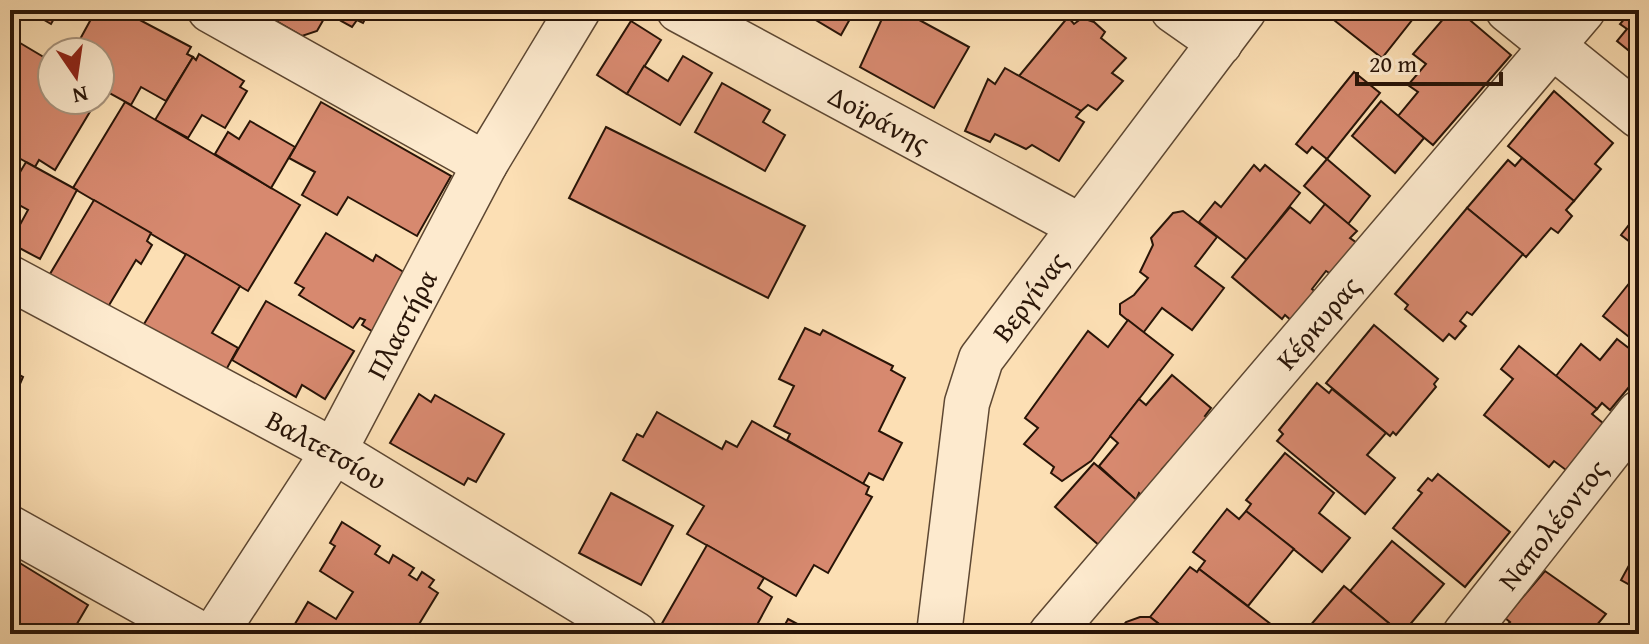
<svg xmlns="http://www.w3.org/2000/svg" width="1649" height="644" font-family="'Gentium Book Plus',serif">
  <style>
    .building { fill: #d7896f; stroke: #281407; stroke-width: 2 }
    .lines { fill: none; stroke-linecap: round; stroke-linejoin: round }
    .minor-casing { stroke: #5d4732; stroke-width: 47 }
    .minor { stroke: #fdeace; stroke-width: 44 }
    .labels { text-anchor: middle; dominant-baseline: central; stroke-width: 6; stroke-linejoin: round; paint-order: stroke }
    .street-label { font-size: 28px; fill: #281407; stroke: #fdeace }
  </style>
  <rect width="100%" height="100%" fill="#fcdfb4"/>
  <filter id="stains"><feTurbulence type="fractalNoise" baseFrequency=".0025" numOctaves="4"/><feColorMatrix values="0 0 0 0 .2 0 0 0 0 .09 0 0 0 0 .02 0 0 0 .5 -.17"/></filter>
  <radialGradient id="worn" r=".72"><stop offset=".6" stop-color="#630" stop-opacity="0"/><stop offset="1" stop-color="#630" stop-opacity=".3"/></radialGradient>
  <!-- building -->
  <g class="building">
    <polygon points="10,10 23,10 10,32"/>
    <polygon points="27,10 59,10 51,24"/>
    <polygon points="96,10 121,10 191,47 187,54 193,57 166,101 141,87 131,105 100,88 100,52 73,52"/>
    <polygon points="278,10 329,10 317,31 302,36 273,19"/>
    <polygon points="339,10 370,10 363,23 357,20 352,27 341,21 346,14"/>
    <polygon points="799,10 855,10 841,35"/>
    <polygon points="886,10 901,10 969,47 934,108 860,67"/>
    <polygon points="1328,10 1420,10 1382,58 1325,13"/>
    <polygon points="1451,10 1458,10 1511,55 1433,145 1398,116 1418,92 1408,85 1426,64 1413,54"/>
    <polygon points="1632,10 1639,10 1639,59 1617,41 1627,29 1620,24"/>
    <polygon points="1068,17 1074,24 1082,18 1094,22 1105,32 1101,38 1126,58 1112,73 1123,81 1097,110 1088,105 1081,111 1019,76"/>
    <polygon points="631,21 661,40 627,94 597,75"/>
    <polygon points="10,37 52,62 52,100 97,100 55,170 39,160 35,167 10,153"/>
    <polygon points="199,54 244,81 240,87 247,91 225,128 202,115 188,138 155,120 193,57 196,60"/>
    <polygon points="683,56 712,73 680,125 627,94 644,66 668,81"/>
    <polygon points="1005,68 1081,111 1076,117 1084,122 1059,161 1032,145 1026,149 995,134 990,142 965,131 988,79 995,84"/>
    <polygon points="1354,72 1380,93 1327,159 1312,147 1307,153 1296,144"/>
    <polygon points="722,83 770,110 763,122 785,135 765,171 695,132"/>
    <polygon points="1554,91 1613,143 1595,164 1601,169 1574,201 1508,146"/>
    <polygon points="1381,101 1424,138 1395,173 1352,136"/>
    <polygon points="125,102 300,205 248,291 73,188"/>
    <polygon points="321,102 451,176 417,236 348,197 337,215 302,195 315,172 289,158"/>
    <polygon points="250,121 295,147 271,188 215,154 228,132 239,139"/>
    <polygon points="606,127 805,226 768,298 569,198"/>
    <polygon points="1522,158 1574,201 1566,210 1572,216 1558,233 1551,228 1526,257 1467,208 1508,160 1515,166"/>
    <polygon points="1327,159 1370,196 1348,224 1304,186"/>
    <polygon points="26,162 77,190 40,259 10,243 28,210 10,200 10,189"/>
    <polygon points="1254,165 1260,171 1265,165 1300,193 1247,260 1199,222 1215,202 1221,207"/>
    <polygon points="94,200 151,233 147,241 152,245 141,264 136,260 105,312 47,279"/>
    <polygon points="1325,204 1357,231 1350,238 1357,243 1331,274 1326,271 1312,289 1317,293 1293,322 1285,315 1282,319 1232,277 1290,207 1310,223"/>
    <polygon points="1467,208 1523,254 1472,315 1467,312 1460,321 1466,326 1455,339 1449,334 1443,341 1405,309 1408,305 1395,294"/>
    <polygon points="1183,211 1217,237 1195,266 1224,288 1192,330 1162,308 1143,333 1120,314 1120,304 1134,295 1148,278 1140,272 1153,245 1151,238 1173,213"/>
    <polygon points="1639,212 1639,249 1621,235"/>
    <polygon points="326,233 373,261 376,255 410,276 375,333 362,325 365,320 360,318 353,328 299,295 304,288 295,283"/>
    <polygon points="186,254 240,286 212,333 238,348 226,370 141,329"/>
    <polygon points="1639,271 1639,345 1603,316"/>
    <polygon points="266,301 354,351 325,399 302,385 296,397 232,360"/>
    <polygon points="1128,320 1173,355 1091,461 1062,481 1051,473 1054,467 1024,444 1038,428 1025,418 1088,331 1108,347"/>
    <polygon points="1374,325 1438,379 1434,384 1436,387 1396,435 1393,432 1390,436 1326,383"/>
    <polygon points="805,328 820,335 823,330 893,366 891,370 905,378 879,431 902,443 883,480 869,473 863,484 787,440 790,434 774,426 794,386 779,379"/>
    <polygon points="1617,339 1639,356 1636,361 1639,375 1610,410 1602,403 1597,409 1556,376 1581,344 1600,360"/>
    <polygon points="1519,346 1597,409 1592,414 1604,424 1566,470 1554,461 1549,467 1484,415 1513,379 1501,369"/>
    <polygon points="10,370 23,377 10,407"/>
    <polygon points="1172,375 1211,408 1205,416 1209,418 1162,469 1169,474 1147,501 1139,493 1136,500 1099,466 1118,443 1110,436 1139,399 1146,405"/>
    <polygon points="1317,383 1329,393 1332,389 1386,433 1367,455 1395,478 1365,514 1277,441 1283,434 1279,430"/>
    <polygon points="419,394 431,402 435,395 504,434 476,482 468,478 464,485 390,443"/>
    <polygon points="657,412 722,449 726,441 737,447 752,421 869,487 866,494 872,497 828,573 814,565 796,596 687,534 704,506 623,460 637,434 643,437"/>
    <polygon points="1285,453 1334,493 1319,513 1350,538 1322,572 1246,511 1251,504 1246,500"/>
    <polygon points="1094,463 1147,509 1108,553 1055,507"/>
    <polygon points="1438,474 1510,532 1465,587 1393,528 1422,493 1418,490 1428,478 1432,481"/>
    <polygon points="611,493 673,526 641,585 579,553"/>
    <polygon points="1227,509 1239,519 1246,511 1294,549 1248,606 1199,569 1205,561 1193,552"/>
    <polygon points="342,522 380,546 375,554 389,563 393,555 414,568 409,575 417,580 422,572 434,580 429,587 438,593 413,634 394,627 390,634 289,634 308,602 336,619 353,592 320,571 335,546 330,543"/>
    <polygon points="1392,541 1444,584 1402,634 1350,591"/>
    <polygon points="707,545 764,578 758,588 772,597 752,634 672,634 660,627"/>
    <polygon points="1639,547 1639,590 1621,580"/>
    <polygon points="10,557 88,605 71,634 10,634"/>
    <polygon points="1190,567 1197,572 1199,569 1276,628 1271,634 1209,634 1198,625 1191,634 1172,634 1150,617"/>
    <polygon points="1545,571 1606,614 1596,626 1609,634 1512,634 1504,628 1510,622 1505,618"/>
    <polygon points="1344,586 1350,591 1402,634 1303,634"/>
    <polygon points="1140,617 1150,617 1172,634 1117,633 1126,622"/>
    <polygon points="788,619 816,634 780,634"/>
  </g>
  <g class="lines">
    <defs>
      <g id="minor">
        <polyline points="210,10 485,164"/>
        <path id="s1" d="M679,10L1080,226"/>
        <polyline points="1173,10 1220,43"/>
        <polyline points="1508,10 1639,116"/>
        <path id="s2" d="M10,278L334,451L635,634"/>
        <polyline points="10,528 200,634"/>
        <path id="s3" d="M215,634L334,451L485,164L578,10"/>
        <path id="s4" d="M939,634L967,403L981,359L1244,10"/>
        <path id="s5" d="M1051,634L1583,10"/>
        <path id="s6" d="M1465,634L1639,413"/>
      </g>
    </defs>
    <!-- minor casing -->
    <use href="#minor" class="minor-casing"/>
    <!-- minor -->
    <use href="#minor" class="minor"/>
  </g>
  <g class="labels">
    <!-- street labels -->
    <g class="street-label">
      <text stroke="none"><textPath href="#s1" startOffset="228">Δοϊράνης</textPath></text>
      <text stroke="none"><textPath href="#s4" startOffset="358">Βεργίνας</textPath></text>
      <text stroke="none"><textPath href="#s5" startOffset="410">Κέρκυρας</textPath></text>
      <text stroke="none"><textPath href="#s3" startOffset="362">Πλαστήρα</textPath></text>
      <text stroke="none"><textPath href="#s2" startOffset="360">Βαλτετσίου</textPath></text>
      <text stroke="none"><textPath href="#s6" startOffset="140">Ναπολέοντος</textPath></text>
    </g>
  </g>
  <!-- margin -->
  <rect width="1649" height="644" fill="none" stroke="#fcdfb4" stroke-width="40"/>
  <rect x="12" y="12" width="1625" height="620" fill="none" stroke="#281407" stroke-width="4"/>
  <rect x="20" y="20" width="1609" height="604" fill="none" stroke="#281407" stroke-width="2"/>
  <!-- north arrow -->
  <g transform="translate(76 76) rotate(167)"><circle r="38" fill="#fdeace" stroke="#a8947e" stroke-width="2"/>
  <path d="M0-6L14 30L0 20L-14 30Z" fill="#8f2418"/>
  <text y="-12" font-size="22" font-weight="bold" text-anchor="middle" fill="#281407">N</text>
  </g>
  <!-- scale -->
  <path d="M1357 72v12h144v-12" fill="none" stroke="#281407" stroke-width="4"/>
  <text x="1369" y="72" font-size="24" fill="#281407" stroke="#fdeace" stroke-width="6" paint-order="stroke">20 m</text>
  <rect width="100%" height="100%" filter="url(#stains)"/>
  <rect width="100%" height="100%" fill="url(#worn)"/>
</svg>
